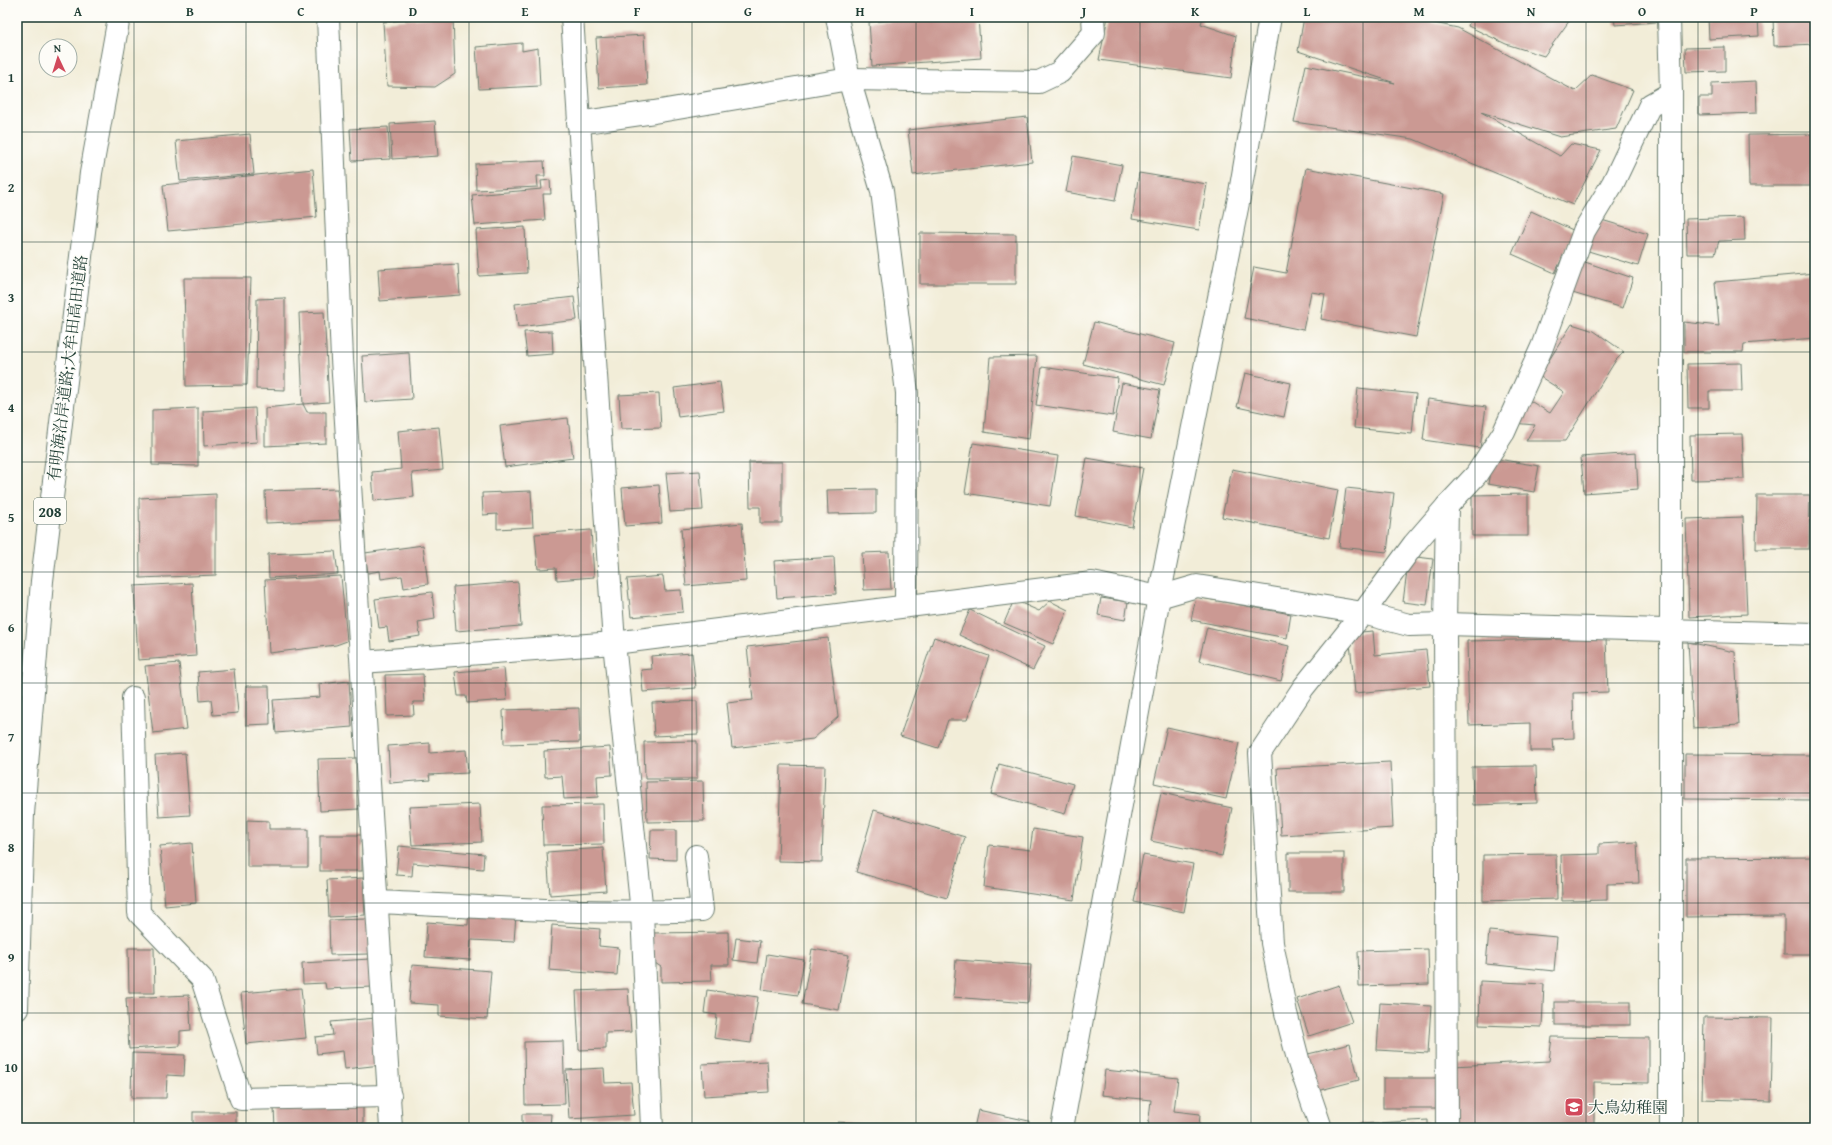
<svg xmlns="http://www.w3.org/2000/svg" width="1832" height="1145" font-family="'Gentium Book Plus','Noto Serif JP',serif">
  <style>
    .building { fill: #cb9993 }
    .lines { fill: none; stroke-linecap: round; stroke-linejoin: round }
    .minor-casing { stroke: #697b6d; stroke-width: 24 }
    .tertiary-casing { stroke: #697b6d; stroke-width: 24 }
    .motorway-casing { stroke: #697b6d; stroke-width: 24 }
    .minor { stroke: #fff; stroke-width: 22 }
    .tertiary { stroke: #fff; stroke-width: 22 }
    .motorway { stroke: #fff; stroke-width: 22 }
    .grid { fill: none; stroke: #1f3d34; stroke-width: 1; stroke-opacity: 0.55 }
    .labels { text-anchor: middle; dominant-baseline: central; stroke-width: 3; stroke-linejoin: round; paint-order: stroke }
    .shield { fill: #fdfcf7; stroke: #62766e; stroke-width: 1 }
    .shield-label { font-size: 15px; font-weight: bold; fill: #1f3d34 }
    .street-label { font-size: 16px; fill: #1f3d34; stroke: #fdfcf7 }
    .poi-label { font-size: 16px; fill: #1f3d34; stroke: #fdfcf7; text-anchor: start }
    .neatline { fill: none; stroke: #1f3d34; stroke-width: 1.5 }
    .grid-label { font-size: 13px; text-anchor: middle; font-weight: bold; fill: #1f3d34 }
  </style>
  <rect width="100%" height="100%" fill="#fdfcf7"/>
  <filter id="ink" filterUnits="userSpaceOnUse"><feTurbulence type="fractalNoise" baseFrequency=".025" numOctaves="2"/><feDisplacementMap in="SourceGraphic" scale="8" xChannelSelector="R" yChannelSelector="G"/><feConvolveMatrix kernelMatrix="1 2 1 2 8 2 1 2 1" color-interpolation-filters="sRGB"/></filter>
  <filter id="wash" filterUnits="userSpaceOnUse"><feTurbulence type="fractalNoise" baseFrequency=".012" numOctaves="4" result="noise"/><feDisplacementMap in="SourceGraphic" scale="16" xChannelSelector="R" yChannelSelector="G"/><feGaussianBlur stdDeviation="0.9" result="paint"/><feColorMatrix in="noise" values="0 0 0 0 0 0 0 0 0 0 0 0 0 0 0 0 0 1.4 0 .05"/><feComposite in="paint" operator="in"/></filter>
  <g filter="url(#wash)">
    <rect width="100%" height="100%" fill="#f2edd8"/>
    <g id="blocks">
      <!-- building -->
      <g class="building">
        <polygon points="437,17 453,17 455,74 435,87 387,86 383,22"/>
        <polygon points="939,17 978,17 981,58 872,66 869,22"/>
        <polygon points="1108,17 1203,17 1201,24 1236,36 1231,78 1099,60"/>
        <polygon points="1304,17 1411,17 1410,18 1458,28 1575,91 1592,75 1633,90 1616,129 1560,137 1481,112 1560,156 1571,144 1601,150 1573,205 1413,139 1294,122 1306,65 1395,83 1298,51"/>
        <polygon points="1472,17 1572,17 1544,56 1506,44 1468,26"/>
        <polygon points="1614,17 1657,17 1657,22 1615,25"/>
        <polygon points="1708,17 1758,17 1759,36 1709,39"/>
        <polygon points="1773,17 1815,17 1815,44 1774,46"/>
        <polygon points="644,35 647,85 599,88 596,38"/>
        <polygon points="522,43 522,51 538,48 540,86 479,89 476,47"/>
        <polygon points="1725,47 1725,71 1686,72 1685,48"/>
        <polygon points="1756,81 1757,113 1699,115 1699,97 1712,97 1712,83"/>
        <polygon points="1027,117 1032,162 913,175 908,130"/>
        <polygon points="435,121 438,156 392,159 390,124"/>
        <polygon points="388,127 390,159 352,161 350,129"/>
        <polygon points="250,134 254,174 180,181 176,141"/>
        <polygon points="1815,134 1815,186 1749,186 1748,135"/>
        <polygon points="1073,156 1122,165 1115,201 1066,192"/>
        <polygon points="544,161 545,176 537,176 538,187 476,190 475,164"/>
        <polygon points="1306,168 1444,194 1416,337 1321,319 1325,294 1311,292 1303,330 1244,318 1254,267 1286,273"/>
        <polygon points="313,169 317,217 168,231 163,185"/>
        <polygon points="1139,173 1207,184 1199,230 1132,219"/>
        <polygon points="550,180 551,194 543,194 545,220 475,225 472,195 542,189 541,181"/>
        <polygon points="1531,211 1575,231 1555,273 1512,254"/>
        <polygon points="1744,217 1745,240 1719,241 1715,254 1687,254 1686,219"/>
        <polygon points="1595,218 1648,234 1638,266 1585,250"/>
        <polygon points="525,227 527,273 479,276 476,230"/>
        <polygon points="920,233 1016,234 1016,284 920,284"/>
        <polygon points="1579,260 1633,278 1623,308 1569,292"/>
        <polygon points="458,264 460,295 380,301 378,269"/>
        <polygon points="1815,273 1815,338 1744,344 1743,352 1684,352 1684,322 1719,326 1715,282"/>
        <polygon points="184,278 251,278 247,385 186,386"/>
        <polygon points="574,297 577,320 518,327 515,304"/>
        <polygon points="285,298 285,390 256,389 257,299"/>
        <polygon points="324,312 329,402 303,404 299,313"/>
        <polygon points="1094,322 1175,343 1164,385 1083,364"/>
        <polygon points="1572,324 1594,331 1624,352 1616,360 1565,441 1526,441 1535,425 1512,423 1527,399 1550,413 1564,392 1539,376"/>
        <polygon points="552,331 553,354 527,356 524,332"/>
        <polygon points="409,353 412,399 365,402 362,356"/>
        <polygon points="1037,356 1029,439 984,432 990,357"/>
        <polygon points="1741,363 1742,391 1709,391 1709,408 1688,408 1687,364"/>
        <polygon points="1042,367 1118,378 1113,416 1036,405"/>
        <polygon points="1245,373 1291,383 1284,417 1237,407"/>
        <polygon points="720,382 724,411 678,417 674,388"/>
        <polygon points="1122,383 1160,390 1151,439 1113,432"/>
        <polygon points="1358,388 1416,394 1412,434 1354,428"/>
        <polygon points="659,393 661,428 621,429 619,395"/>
        <polygon points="1428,399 1486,407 1480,448 1423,440"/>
        <polygon points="303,404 307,412 326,412 326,443 265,446 265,408"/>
        <polygon points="198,408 198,466 152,465 152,410"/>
        <polygon points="255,408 257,442 204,446 203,411"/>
        <polygon points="568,418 573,458 505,467 500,426"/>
        <polygon points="439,427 443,470 412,473 414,497 374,501 372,472 401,469 398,431"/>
        <polygon points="1742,434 1744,479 1691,480 1690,435"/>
        <polygon points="973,443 1058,456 1050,506 965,493"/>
        <polygon points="1636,453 1638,489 1584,493 1581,457"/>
        <polygon points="1087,458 1143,468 1132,527 1076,516"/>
        <polygon points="1492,458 1539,466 1534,492 1488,484"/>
        <polygon points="749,462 782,462 782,523 760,523 760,507 750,507"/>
        <polygon points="1232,469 1338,490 1329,538 1222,517"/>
        <polygon points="700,471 703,510 670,512 666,473"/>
        <polygon points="659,485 662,523 625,526 622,488"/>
        <polygon points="1346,488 1394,493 1387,552 1339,547"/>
        <polygon points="337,489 340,520 266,523 265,491"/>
        <polygon points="876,489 876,513 828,514 827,490"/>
        <polygon points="531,491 533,527 497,529 497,514 483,515 482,493"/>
        <polygon points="216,494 216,575 140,578 139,498"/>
        <polygon points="1528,494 1528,536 1472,536 1472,495"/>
        <polygon points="1757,495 1810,495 1809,549 1756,549"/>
        <polygon points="1743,517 1747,614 1689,617 1686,519"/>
        <polygon points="742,523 746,581 686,586 681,529"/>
        <polygon points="591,530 594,577 557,580 556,568 538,569 535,534"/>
        <polygon points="423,545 428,584 404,588 402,576 381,579 380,571 368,573 365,553"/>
        <polygon points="335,551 338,574 269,578 268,554"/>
        <polygon points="889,552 891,589 864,590 862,553"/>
        <polygon points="1409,556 1433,559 1427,605 1403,602"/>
        <polygon points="834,557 836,594 777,598 774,561"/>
        <polygon points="341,576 347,641 336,645 269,653 265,580"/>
        <polygon points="663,576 665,591 681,590 683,612 631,617 627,579"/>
        <polygon points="518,582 521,626 456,631 453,587"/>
        <polygon points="192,583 196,656 138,660 134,586"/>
        <polygon points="432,592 435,619 418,622 420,636 389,641 387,627 379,628 375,599"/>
        <polygon points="1196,597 1291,614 1287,638 1191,620"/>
        <polygon points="1101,598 1128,602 1125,620 1098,615"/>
        <polygon points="1014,600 1039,611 1050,601 1068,610 1053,644 1004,623"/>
        <polygon points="970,610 1045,646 1033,670 959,635"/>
        <polygon points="1207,627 1289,646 1281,681 1199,661"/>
        <polygon points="1373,631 1375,655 1426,650 1430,686 1355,693 1349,633"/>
        <polygon points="934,637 989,656 967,720 948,720 938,748 900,736"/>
        <polygon points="828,638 838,717 813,739 732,748 727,703 753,700 747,647"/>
        <polygon points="1606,638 1608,692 1573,693 1574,738 1553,739 1554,751 1530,751 1530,723 1469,725 1467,641"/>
        <polygon points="1688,642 1735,652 1739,725 1693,728"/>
        <polygon points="692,653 696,688 643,692 641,670 652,669 651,656"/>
        <polygon points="179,663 187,729 153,733 145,666"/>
        <polygon points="504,668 507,700 467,703 466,696 458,696 455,672"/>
        <polygon points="234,669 238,713 213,715 211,700 200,701 198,672"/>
        <polygon points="423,674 425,702 413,702 414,715 387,716 385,675"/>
        <polygon points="349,681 352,727 276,733 273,700 320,697 319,684"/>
        <polygon points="246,686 269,686 270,724 246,725"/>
        <polygon points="697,701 698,734 654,736 652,703"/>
        <polygon points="579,708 580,742 504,744 503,710"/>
        <polygon points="1167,727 1239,743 1226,799 1154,783"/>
        <polygon points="697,741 697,779 645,779 644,742"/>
        <polygon points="430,743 430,753 466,750 468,773 429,775 430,780 390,783 388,746"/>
        <polygon points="610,747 612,775 597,776 598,797 564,799 562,776 545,777 544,751"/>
        <polygon points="185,753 190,815 159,817 155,755"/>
        <polygon points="1685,754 1815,755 1815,800 1685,799"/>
        <polygon points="357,758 359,809 320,811 318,759"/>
        <polygon points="1390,762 1393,828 1281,835 1277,768"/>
        <polygon points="999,764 1073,784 1065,814 991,794"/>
        <polygon points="781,765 825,766 822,862 778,861"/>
        <polygon points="1536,766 1537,803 1473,805 1472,767"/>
        <polygon points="703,781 704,821 647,822 646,782"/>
        <polygon points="1161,793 1232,808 1222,856 1151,841"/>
        <polygon points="480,804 482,842 412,845 409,807"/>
        <polygon points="603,804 604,844 543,845 542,805"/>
        <polygon points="874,810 965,837 947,898 856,872"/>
        <polygon points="247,820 269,821 269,829 308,829 308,867 247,867"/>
        <polygon points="1033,829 1083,837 1074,900 984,887 989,845 1030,850"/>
        <polygon points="651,830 676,830 676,860 650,859"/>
        <rect x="320" y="835" width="42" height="36"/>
        <polygon points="1637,842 1639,883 1607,884 1607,900 1562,901 1561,855 1599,854 1599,844"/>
        <polygon points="192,843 196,903 165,906 160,846"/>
        <polygon points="399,846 484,854 483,869 413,863 412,876 396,875"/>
        <polygon points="603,848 606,891 550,895 547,852"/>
        <rect x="1288" y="853" width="56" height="39"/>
        <polygon points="1556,854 1557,899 1483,901 1483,855"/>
        <polygon points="1143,855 1193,864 1184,912 1134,902"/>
        <polygon points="1815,857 1815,954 1784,954 1784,916 1686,917 1686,858"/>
        <polygon points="363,878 365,915 329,917 327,880"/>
        <polygon points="469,912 516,915 514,942 471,940 470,960 425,957 427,922 468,925"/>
        <polygon points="368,919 369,954 330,955 329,920"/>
        <polygon points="552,925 600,929 599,946 619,948 617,975 549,970"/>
        <polygon points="1489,931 1557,937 1554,971 1486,964"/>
        <polygon points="728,932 729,965 711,965 712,981 661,982 661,967 652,961 651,933"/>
        <polygon points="736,938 760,941 757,963 733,960"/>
        <polygon points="128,948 154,948 155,993 129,993"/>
        <polygon points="812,949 849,955 839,1010 802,1004"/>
        <polygon points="1428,949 1429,984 1359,986 1358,951"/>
        <polygon points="767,954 804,960 798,995 762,990"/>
        <polygon points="370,959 372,987 326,989 325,983 303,984 302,963"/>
        <polygon points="956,960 1031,965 1028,1003 953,997"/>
        <polygon points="412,965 491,971 487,1019 439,1016 439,1005 409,1003"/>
        <polygon points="1480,981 1544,984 1542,1027 1479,1025"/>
        <polygon points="1339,985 1352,1022 1309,1036 1297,999"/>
        <polygon points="301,988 306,1038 246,1044 241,993"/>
        <polygon points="628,989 631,1032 606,1033 606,1049 579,1050 576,991"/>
        <polygon points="707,990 758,997 751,1043 714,1038 717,1015 704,1013"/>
        <polygon points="189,995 191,1030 180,1031 180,1046 129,1049 126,998"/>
        <rect x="1555" y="1002" width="75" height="23"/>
        <polygon points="1380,1003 1431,1006 1428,1053 1377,1050"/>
        <polygon points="1704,1017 1773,1018 1771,1101 1702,1099"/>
        <polygon points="376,1018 381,1065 345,1069 343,1051 317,1054 315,1037 333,1035 331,1022"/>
        <polygon points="1552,1037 1649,1038 1649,1083 1594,1082 1594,1128 1456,1128 1453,1066 1549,1061"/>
        <polygon points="563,1041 565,1104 525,1105 524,1042"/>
        <polygon points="1350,1044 1359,1080 1317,1091 1308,1054"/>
        <polygon points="132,1053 185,1055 184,1076 167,1075 166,1098 131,1098"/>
        <polygon points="767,1061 769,1092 704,1096 702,1064"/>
        <polygon points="604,1068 605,1083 631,1082 634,1115 569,1119 566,1070"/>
        <polygon points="1105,1070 1178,1078 1174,1111 1200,1114 1199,1128 1148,1128 1151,1100 1102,1095"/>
        <rect x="1383" y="1078" width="55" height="30"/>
        <polygon points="363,1105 363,1128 275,1128 274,1108"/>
        <polygon points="978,1110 1029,1121 1028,1128 974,1128"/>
        <rect x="193" y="1112" width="43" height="16"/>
        <polygon points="522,1114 551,1114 550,1128 522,1128"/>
        <polygon points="1428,1120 1428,1128 1354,1128 1359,1124"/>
        <polygon points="838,1122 874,1125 874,1128 837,1128"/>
      </g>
    </g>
  </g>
  <g filter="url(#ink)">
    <use href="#blocks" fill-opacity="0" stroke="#697b6d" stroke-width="1"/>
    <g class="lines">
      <defs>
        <g id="minor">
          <polyline points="328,17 342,359 391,1128"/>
          <polyline points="572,17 614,643 642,913 652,1128"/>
          <polyline points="837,17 849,79 882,191 907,393 906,605"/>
          <polyline points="1669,17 1671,93 1671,1128"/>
          <polyline points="578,123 654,112 849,79 1039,82 1060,72 1094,33 1093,17"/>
          <polyline points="362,662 614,643 1092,583 1159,597 1197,586 1363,613 1409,625 1445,624 1815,634"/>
          <polyline points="133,698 139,913 202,979 241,1099 390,1096"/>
          <path d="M377,902C485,907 593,915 702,910L696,856"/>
          <polyline points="1321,1128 1299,1063 1286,1013 1272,943 1260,753 1303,688 1363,613 1414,544 1447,506 1476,475 1504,432 1542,347 1584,231 1613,183 1650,105 1671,93"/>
          <polyline points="1447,1128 1445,624 1447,506"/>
        </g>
        <polyline id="tertiary" points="1062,1128 1159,597 1239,198 1270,17"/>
        <polyline id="motorway" points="17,1009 23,814 42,581 91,173 119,17"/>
      </defs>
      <!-- minor casing -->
      <use href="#minor" class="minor-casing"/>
      <!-- tertiary casing -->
      <use href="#tertiary" class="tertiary-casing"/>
      <!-- motorway casing -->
      <use href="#motorway" class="motorway-casing"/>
      <!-- minor -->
      <use href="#minor" class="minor"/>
      <!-- tertiary -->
      <use href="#tertiary" class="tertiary"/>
      <!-- motorway -->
      <use href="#motorway" class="motorway"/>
    </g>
  </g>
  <!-- grid -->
  <path class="grid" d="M134,17V1128M246,17V1128M357,17V1128M469,17V1128M581,17V1128M692,17V1128M804,17V1128M916,17V1128M1028,17V1128M1140,17V1128M1251,17V1128M1363,17V1128M1475,17V1128M1586,17V1128M1698,17V1128M17,132H1815M17,242H1815M17,352H1815M17,462H1815M17,572H1815M17,683H1815M17,793H1815M17,903H1815M17,1013H1815"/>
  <!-- icons -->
  <defs>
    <symbol id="school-square" viewBox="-11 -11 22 22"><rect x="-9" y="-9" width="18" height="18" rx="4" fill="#d1495b" stroke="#fdfcf7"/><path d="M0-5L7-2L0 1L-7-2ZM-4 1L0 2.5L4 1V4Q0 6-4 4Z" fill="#fff"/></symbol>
  </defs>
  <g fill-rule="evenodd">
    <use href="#school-square" x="1563" y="1096" width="22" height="22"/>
  </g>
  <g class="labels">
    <!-- shield labels -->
    <rect class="shield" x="34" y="498" width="32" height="26" rx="3"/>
    <g class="shield-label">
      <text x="50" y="511">208</text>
    </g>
    <!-- street labels -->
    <g class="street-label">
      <text transform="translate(67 368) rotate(-83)">有明海沿岸道路;大牟田高田道路</text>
    </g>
    <!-- poi labels -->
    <g class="poi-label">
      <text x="1588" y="1107">大鳥幼稚園</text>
    </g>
  </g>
  <!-- margin -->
  <rect width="1832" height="1145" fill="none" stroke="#fdfcf7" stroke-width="44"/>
  <!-- north arrow -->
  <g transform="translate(58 58) rotate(356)"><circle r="19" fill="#fdfcf7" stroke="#a4b0a9"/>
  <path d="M0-3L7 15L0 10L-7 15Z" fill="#d1495b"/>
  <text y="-6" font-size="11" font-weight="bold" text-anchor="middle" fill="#1f3d34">N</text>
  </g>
  <rect x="22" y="22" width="1788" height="1101" class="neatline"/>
  <g class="grid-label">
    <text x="78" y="16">A</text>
    <text x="190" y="16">B</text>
    <text x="301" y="16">C</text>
    <text x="413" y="16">D</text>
    <text x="525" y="16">E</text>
    <text x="637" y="16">F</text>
    <text x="748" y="16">G</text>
    <text x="860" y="16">H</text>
    <text x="972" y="16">I</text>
    <text x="1084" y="16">J</text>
    <text x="1195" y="16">K</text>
    <text x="1307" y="16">L</text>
    <text x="1419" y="16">M</text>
    <text x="1531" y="16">N</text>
    <text x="1642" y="16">O</text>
    <text x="1754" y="16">P</text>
    <text x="11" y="82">1</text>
    <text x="11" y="192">2</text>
    <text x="11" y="302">3</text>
    <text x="11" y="412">4</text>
    <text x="11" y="522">5</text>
    <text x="11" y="632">6</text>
    <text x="11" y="742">7</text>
    <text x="11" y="852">8</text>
    <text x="11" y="962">9</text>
    <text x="11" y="1072">10</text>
  </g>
</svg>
